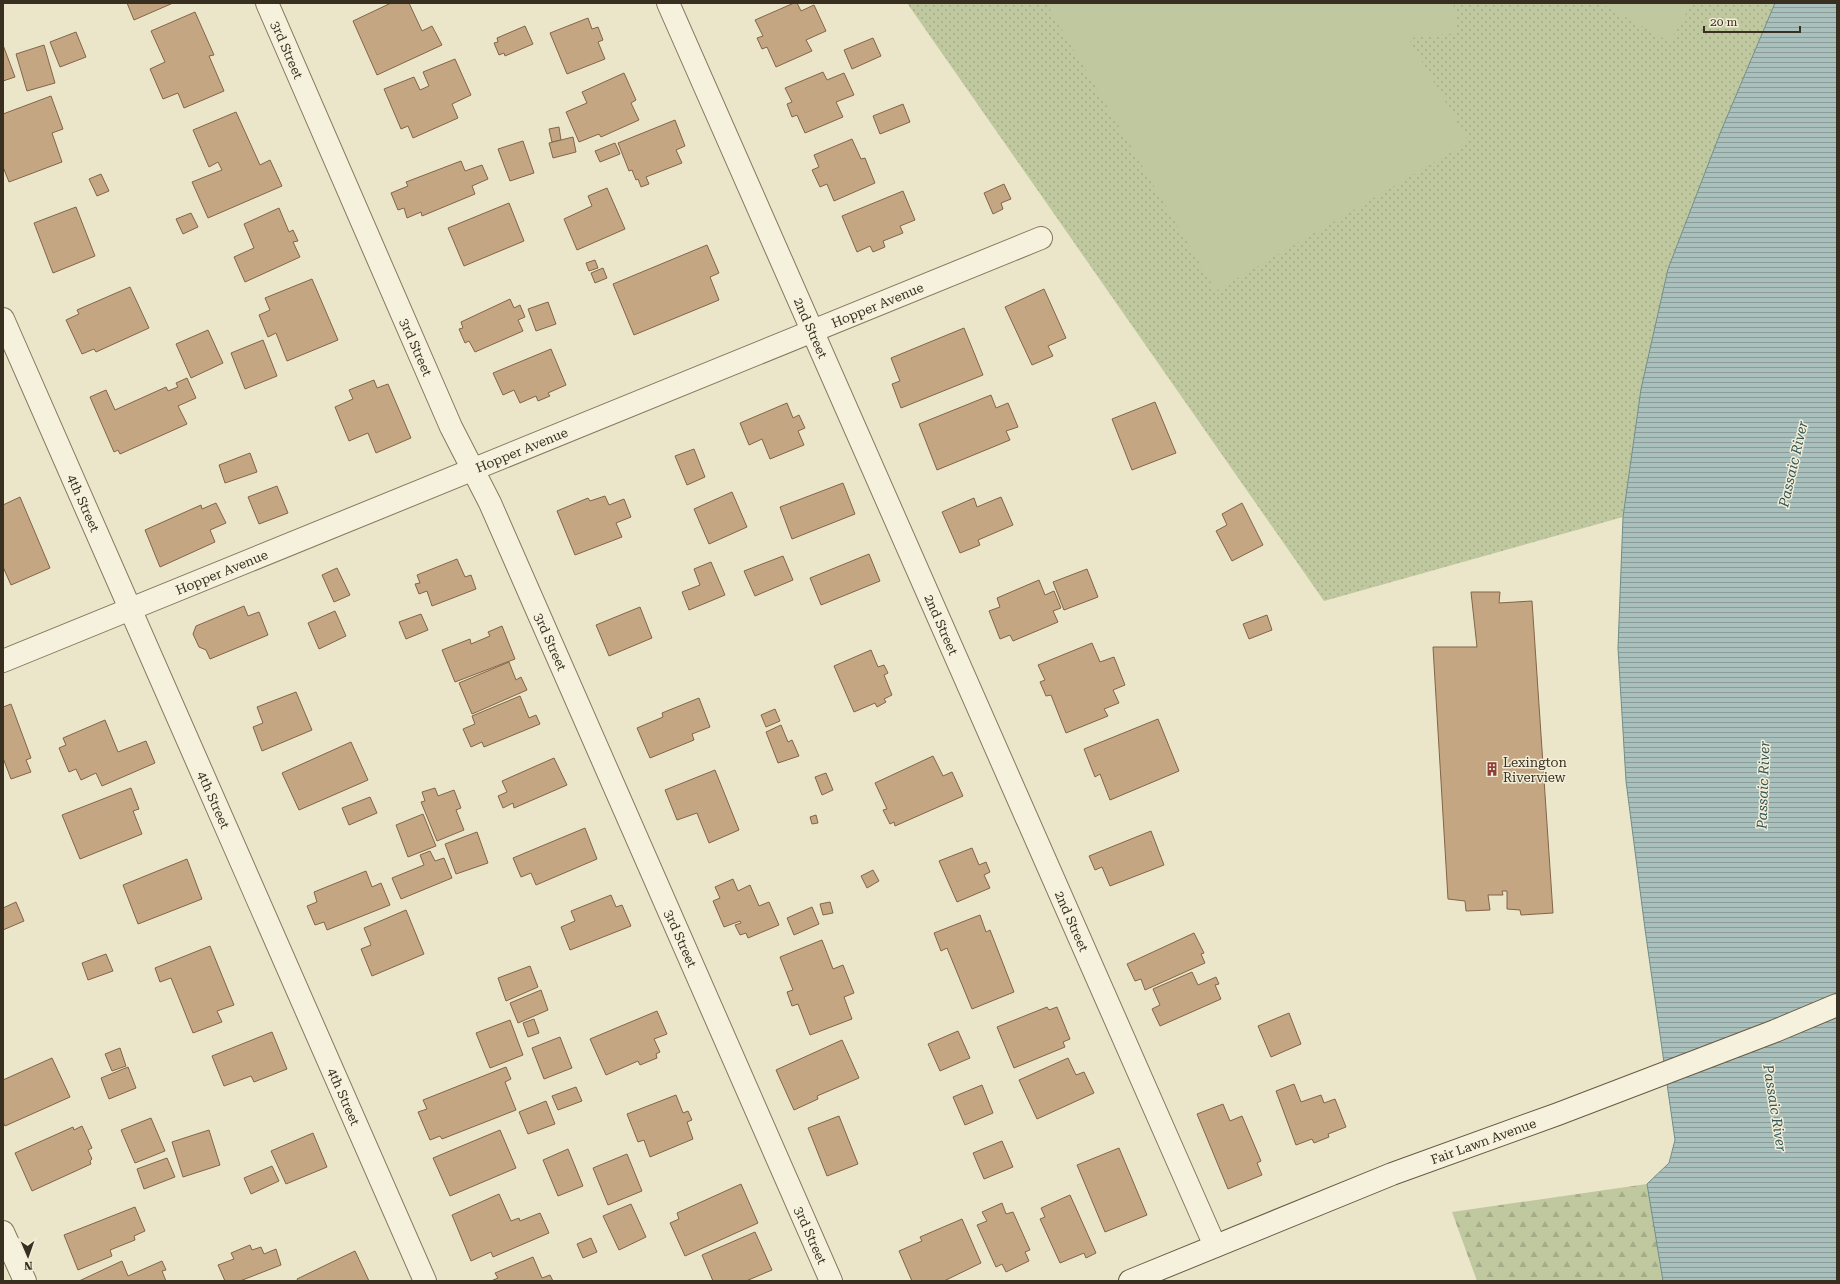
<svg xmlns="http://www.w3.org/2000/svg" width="1840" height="1284" font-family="'Roboto Serif',serif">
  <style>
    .green { fill: url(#green-dots) }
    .forest { fill: url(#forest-firs) }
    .pitch { fill: #bfc89e }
    .water { fill: url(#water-rules); stroke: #718e8a }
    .building { fill: #c5a683; stroke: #836547 }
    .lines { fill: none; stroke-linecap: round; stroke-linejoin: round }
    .minor-casing { stroke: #86785f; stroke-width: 24 }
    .secondary-casing { stroke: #685942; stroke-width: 24 }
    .minor { stroke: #f6f1dc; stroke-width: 22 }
    .secondary { stroke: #f6f1dc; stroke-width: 22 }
    .labels { text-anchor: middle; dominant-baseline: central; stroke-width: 3; stroke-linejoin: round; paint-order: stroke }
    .street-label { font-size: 13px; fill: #382f21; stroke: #f3eed8 }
    .poi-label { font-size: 13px; fill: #382f21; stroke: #f3eed8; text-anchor: start }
    .water-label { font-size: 14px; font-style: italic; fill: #325456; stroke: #f3eed8 }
  </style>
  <defs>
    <pattern id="green-dots" width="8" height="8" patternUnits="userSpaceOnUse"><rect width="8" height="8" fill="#bfc89e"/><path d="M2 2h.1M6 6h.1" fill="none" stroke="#a5ac88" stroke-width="1.8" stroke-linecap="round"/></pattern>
    <pattern id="forest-firs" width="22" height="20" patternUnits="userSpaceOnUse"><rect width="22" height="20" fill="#bfc89e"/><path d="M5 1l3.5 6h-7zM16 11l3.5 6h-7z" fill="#a5ac88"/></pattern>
    <pattern id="water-rules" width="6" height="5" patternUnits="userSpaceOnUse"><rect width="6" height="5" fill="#a9c0bc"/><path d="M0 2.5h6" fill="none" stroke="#8b9c98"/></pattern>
  </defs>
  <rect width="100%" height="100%" fill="#ebe5c9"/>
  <!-- green -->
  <polygon class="green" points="907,3 1775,3 1721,131 1668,269 1641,389 1623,517 1324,601"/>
  <!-- forest -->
  <polygon class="forest" points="1647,1184 1663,1281 1477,1281 1452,1212"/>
  <!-- pitch -->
  <g class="pitch">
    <polygon points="1046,3 1453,3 1458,33 1408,38 1469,142 1216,291"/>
    <polygon points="1600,3 1692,3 1670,42"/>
  </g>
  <!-- water -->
  <polygon class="water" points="1775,3 1837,3 1837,1281 1663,1281 1647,1184 1669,1163 1675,1140 1645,929 1626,781 1618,648 1623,517 1641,389 1668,269 1721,131"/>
  <!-- building -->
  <g class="building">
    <polygon points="127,3 173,3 134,20"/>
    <polygon points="391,3 409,3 422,31 432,26 442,45 377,75 353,21"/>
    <polygon points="794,3 797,3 801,11 814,5 826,31 806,40 812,51 776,67 767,47 762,49 757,38 763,36 755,20"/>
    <polygon points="195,12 214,55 209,56 224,91 184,108 178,93 163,99 150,69 165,62 151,31"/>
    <polygon points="588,18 592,29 598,27 603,40 598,42 605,59 567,74 550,33"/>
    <polygon points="525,26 533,44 505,56 504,53 499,55 494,43 498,42 497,38"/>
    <polygon points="76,32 86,57 60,67 50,42"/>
    <polygon points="873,38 881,56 852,69 844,50"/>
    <polygon points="3,45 15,77 3,81"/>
    <polygon points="44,45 55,83 27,91 16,54"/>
    <polygon points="455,59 471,95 452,104 458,118 413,138 408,126 401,129 384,89 414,77 420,90 429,86 423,72"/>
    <polygon points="823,72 827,80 844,73 854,95 836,102 843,117 805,133 797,115 792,117 787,104 792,102 785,88"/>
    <polygon points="624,73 636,100 631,103 639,120 601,137 599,134 579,142 566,112 587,103 582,92"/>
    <polygon points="51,96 63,129 52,133 62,162 9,182 3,167 3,114"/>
    <polygon points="903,104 910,122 880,134 873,116"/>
    <polygon points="236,112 260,165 270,160 282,186 208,218 192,182 222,170 218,162 209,167 193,130"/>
    <polygon points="675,120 685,146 676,150 682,163 646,177 649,184 641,187 638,179 636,180 632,170 629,171 618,143"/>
    <polygon points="559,127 561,140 552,142 549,129"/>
    <polygon points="573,137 576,152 553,158 549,143"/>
    <polygon points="852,139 861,159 865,158 875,183 834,201 827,184 820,187 812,170 819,167 814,155"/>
    <polygon points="523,141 534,173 510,181 498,149"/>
    <polygon points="615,143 620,154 600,162 595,151"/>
    <polygon points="461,161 465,171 482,165 488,179 472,186 475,194 422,216 421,212 407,218 404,208 398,210 391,193 408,186 406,182"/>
    <polygon points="101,174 109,191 97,196 89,179"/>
    <polygon points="1004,184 1011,199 1001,203 1003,209 993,214 984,193"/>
    <polygon points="607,188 625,229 577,250 564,219 592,206 588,196"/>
    <polygon points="903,191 915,220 900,226 903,233 883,241 885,247 873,252 870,246 857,252 842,216"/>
    <polygon points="509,203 524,241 464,266 448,228"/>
    <polygon points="76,207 95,256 53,273 34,223"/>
    <polygon points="279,208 289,232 293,230 298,241 293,242 300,257 245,282 234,257 254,248 244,224"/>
    <polygon points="191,213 198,227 183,234 176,219"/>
    <polygon points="707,245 719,273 710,277 719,300 634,335 613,284"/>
    <polygon points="595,260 598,268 589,271 586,263"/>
    <polygon points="603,268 607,278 595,283 591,273"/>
    <polygon points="312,279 338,340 287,361 276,333 268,337 259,315 270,310 265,298"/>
    <polygon points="130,287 149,328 96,352 94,349 82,354 66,320 79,314 77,310"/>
    <polygon points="1044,289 1066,338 1048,346 1053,356 1032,365 1005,307"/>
    <polygon points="510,299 514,308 520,305 525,317 518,320 523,331 475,352 469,341 465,343 459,329 463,328 461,322"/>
    <polygon points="548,302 556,324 536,331 528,309"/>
    <polygon points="964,328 983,375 901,408 892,384 900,381 891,358"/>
    <polygon points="208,330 223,363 191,378 176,344"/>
    <polygon points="263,340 277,376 245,389 231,353"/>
    <polygon points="551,349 566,385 548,393 550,396 538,401 536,396 520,403 514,390 503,395 493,373"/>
    <polygon points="187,378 196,398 178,406 187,424 120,454 118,450 114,452 90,397 106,390 115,410 166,387 168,391 178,387 176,383"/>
    <polygon points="374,380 377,388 388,384 411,438 376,453 368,433 349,441 335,407 353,399 349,390"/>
    <polygon points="991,395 996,408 1008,403 1018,427 1006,431 1010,440 937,470 919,424"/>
    <polygon points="1155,402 1176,453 1132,470 1112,419"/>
    <polygon points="787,403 793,418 799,415 805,428 798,431 804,445 770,459 762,439 749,445 740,423"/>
    <polygon points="694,449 705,477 687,485 675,456"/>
    <polygon points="250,453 257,472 225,483 219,465"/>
    <polygon points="843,483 855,514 792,539 780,507"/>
    <polygon points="277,486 288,513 259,524 248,497"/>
    <polygon points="732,492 747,527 709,544 694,509"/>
    <polygon points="605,496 609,505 624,499 631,517 616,523 622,537 575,555 557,511 588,498 590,501"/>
    <polygon points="20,497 50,568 11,585 3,567 3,505"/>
    <polygon points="1001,497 1013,525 978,540 980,545 960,553 942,512 974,498 977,507"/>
    <polygon points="216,503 226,523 210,530 215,542 160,567 145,530 201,505 202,509"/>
    <polygon points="1242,503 1263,545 1232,561 1216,531 1227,525 1222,514"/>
    <polygon points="869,554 880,581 821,605 810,578"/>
    <polygon points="783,556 793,580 755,596 744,571"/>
    <polygon points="457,559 465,577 471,575 476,589 432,606 427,591 419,594 415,584 420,583 417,575"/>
    <polygon points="711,562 725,595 689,610 682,592 700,585 694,569"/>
    <polygon points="337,568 350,595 334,602 322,575"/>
    <polygon points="1087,569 1098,597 1064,610 1053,582"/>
    <polygon points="1039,580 1045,595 1054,591 1061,608 1053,611 1058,622 1013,641 1010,635 1000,639 989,611 1000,607 997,598"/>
    <polygon points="1471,592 1500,592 1499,603 1532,601 1553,913 1521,915 1520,910 1507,909 1507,891 1502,891 1503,895 1488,895 1490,910 1466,911 1465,901 1448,899 1433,647 1477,647"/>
    <polygon points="244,606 248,616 259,612 268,635 210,659 206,650 199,647 193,634 196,626"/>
    <polygon points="640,607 652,638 609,656 596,625"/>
    <polygon points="335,611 346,636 319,649 308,623"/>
    <polygon points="421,614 428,630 406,639 399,622"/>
    <polygon points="1267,615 1272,630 1249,639 1243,624"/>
    <polygon points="502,626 515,659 455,682 442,650 470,639 471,644 490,636 488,632"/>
    <polygon points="1092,643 1100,662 1114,657 1125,685 1113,690 1119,703 1104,709 1108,716 1066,733 1051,695 1046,696 1040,682 1045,680 1038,665"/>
    <polygon points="871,650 878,667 884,665 888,673 884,675 892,695 884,699 886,702 877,707 875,703 854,712 834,666"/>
    <polygon points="509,662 516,680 521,677 527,690 472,714 459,683"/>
    <polygon points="296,692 312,730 262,751 253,727 263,723 257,707"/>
    <polygon points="520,696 529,718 536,715 540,724 484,747 482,742 471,747 463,729 475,724 472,716"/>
    <polygon points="699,698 710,727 692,734 694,740 650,758 637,728 663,717 662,713"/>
    <polygon points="11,704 31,758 26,760 31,772 11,779 3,758 3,707"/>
    <polygon points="775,709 780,721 766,727 761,715"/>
    <polygon points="1158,719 1179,771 1110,800 1100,774 1095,777 1084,749"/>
    <polygon points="105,720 118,752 146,741 155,763 102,786 96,773 81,780 76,769 69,772 59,748 66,745 63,738"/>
    <polygon points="781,725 788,742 792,740 799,756 778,763 766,732"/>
    <polygon points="351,742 368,780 299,810 282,773"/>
    <polygon points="933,756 943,776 952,772 963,796 895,826 894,822 890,824 883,810 887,809 875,783"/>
    <polygon points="554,758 567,785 514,808 513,803 503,808 498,796 507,792 502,781"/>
    <polygon points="715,770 739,830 709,843 697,813 677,820 665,790"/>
    <polygon points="826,773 833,790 822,795 815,777"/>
    <polygon points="131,788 139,809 133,811 142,834 80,859 62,815"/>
    <polygon points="435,788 438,796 454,790 461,808 456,810 464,830 437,841 421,802 425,801 422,792"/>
    <polygon points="370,797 377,813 349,825 342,808"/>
    <polygon points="423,814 436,846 408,857 396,825"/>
    <polygon points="816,815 818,823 812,824 810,817"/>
    <polygon points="585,828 597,859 536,885 531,873 521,877 513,858"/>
    <polygon points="1151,831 1164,865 1110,886 1102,867 1095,870 1089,856"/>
    <polygon points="477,832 488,863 456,874 445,844"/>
    <polygon points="972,848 979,865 986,862 990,872 984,875 990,888 957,902 939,861"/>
    <polygon points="430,851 435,861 444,858 452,878 401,899 392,878 424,865 420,855"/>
    <polygon points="187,859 202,899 138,924 123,885"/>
    <polygon points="873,870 879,881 867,888 861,876"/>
    <polygon points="366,871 372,887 381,883 390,905 327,930 324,922 315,925 307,906 317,902 314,892"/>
    <polygon points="733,879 738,891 750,885 759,906 769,902 779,925 748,938 746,933 740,935 735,925 741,923 740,921 724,927 713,901 720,898 715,887"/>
    <polygon points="611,895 616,907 622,905 631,926 570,950 561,927 575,921 571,911"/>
    <polygon points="16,902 24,921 3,930 3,908"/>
    <polygon points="830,902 833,913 823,915 820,904"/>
    <polygon points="812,907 819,924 794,935 787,918"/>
    <polygon points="406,910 424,954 372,976 361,949 371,945 364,928"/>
    <polygon points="980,915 986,932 990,930 1014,992 972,1009 947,948 941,951 934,933"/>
    <polygon points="1194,933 1204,953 1201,954 1205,963 1145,990 1141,979 1135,981 1127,964"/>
    <polygon points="822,940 833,969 843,965 854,993 844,997 852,1019 810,1035 798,1004 792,1006 787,992 793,990 780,957"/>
    <polygon points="210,946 234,1005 217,1011 222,1022 193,1033 171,978 160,982 155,968"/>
    <polygon points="106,954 113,971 88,980 82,963"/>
    <polygon points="530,966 538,987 506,1001 498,978"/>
    <polygon points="1192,972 1198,985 1216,977 1219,984 1215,985 1221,999 1160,1026 1152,1009 1160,1005 1153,989"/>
    <polygon points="541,990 548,1010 518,1023 510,1003"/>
    <polygon points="1047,1007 1049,1010 1057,1007 1070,1039 1063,1042 1065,1047 1014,1068 997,1027"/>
    <polygon points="657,1011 667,1034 654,1039 660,1052 656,1054 657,1058 640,1065 638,1061 606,1075 590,1039"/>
    <polygon points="1289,1013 1301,1044 1271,1057 1258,1026"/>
    <polygon points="534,1019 539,1033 528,1037 523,1023"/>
    <polygon points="510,1020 523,1055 490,1068 476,1033"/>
    <polygon points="958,1031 970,1058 940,1071 928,1044"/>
    <polygon points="272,1032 287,1069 254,1082 251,1076 224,1086 212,1056"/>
    <polygon points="560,1037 572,1068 544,1079 532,1048"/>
    <polygon points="842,1040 859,1078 817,1096 818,1099 794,1110 776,1070"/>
    <polygon points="120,1048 126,1066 112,1071 105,1054"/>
    <polygon points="52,1058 70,1097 5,1126 3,1122 3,1080"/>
    <polygon points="1068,1058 1076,1075 1084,1072 1094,1093 1037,1119 1019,1080"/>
    <polygon points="128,1067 136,1088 109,1099 101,1078"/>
    <polygon points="506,1067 511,1079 505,1082 516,1110 442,1139 440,1136 430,1140 418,1112 427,1109 423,1100"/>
    <polygon points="1294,1084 1301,1102 1321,1095 1324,1103 1335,1099 1346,1127 1328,1134 1329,1137 1314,1143 1312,1139 1296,1145 1276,1091"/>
    <polygon points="982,1085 993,1113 965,1125 953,1097"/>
    <polygon points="576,1087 582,1101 558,1110 552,1096"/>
    <polygon points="676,1095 683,1113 688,1111 692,1120 687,1122 693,1139 650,1157 644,1140 638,1142 627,1114"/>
    <polygon points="546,1101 555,1124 528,1134 519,1112"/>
    <polygon points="1223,1104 1230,1121 1242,1116 1261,1161 1257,1163 1262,1175 1228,1189 1197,1114"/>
    <polygon points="839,1116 858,1164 827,1176 808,1128"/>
    <polygon points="151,1118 165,1151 135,1163 121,1130"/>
    <polygon points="82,1126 92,1148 88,1150 92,1159 90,1161 91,1164 32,1191 15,1153 73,1127 74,1130"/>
    <polygon points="209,1130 220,1165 183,1177 172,1142"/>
    <polygon points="500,1130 516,1168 450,1196 433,1158"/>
    <polygon points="313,1133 327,1167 286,1184 271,1151"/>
    <polygon points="1002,1141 1013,1167 984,1179 973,1153"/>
    <polygon points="1119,1148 1147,1215 1105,1232 1077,1165"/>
    <polygon points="568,1149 583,1186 558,1196 543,1160"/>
    <polygon points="627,1154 642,1191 608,1205 593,1168"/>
    <polygon points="167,1158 175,1177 144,1189 137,1169"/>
    <polygon points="272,1166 279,1181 251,1194 244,1178"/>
    <polygon points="741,1184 758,1223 685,1256 670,1223 679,1219 677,1213"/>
    <polygon points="499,1194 511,1221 519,1218 520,1221 540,1213 549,1233 493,1257 491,1252 471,1261 452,1215"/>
    <polygon points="1070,1195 1096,1253 1086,1258 1084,1253 1060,1263 1040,1219 1045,1217 1041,1208"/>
    <polygon points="1002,1203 1006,1214 1013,1212 1030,1250 1025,1252 1029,1261 1006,1272 1002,1264 996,1267 977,1225 987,1221 982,1212"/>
    <polygon points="631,1204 646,1237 619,1250 603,1216"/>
    <polygon points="135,1207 145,1231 134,1236 135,1240 110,1250 112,1256 78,1270 64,1235"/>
    <polygon points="962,1219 981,1263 944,1281 912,1281 899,1251 922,1241 920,1237"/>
    <polygon points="755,1232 772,1270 746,1281 713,1281 702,1255"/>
    <polygon points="591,1238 597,1252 583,1258 577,1244"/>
    <polygon points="250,1245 252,1250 261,1247 264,1254 276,1249 281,1265 240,1281 225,1281 218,1265 234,1259 231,1253"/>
    <polygon points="355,1251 369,1281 298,1281 297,1279"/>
    <polygon points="533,1257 542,1278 550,1275 553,1281 491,1281 498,1278 495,1273"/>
    <polygon points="122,1261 128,1276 162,1261 166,1270 162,1271 166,1281 79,1281"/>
  </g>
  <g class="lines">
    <defs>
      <g id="minor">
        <path id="s1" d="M267,3L451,427L490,503L831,1281"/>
        <path id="s2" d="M668,3L1215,1246"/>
        <path id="s3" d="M3,319L425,1281"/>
        <path id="s4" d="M3,661L1041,238"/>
        <polyline points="3,1232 25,1281"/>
      </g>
      <g id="secondary">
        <path id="s5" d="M1130,1281L1392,1174L1558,1114L1775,1031L1837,1005"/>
      </g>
    </defs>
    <!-- minor casing -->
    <use href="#minor" class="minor-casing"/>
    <!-- secondary casing -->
    <use href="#secondary" class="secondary-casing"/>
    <!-- minor -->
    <use href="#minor" class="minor"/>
    <!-- secondary -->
    <use href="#secondary" class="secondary"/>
  </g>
  <!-- icons -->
  <defs>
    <symbol id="building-bare" viewBox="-9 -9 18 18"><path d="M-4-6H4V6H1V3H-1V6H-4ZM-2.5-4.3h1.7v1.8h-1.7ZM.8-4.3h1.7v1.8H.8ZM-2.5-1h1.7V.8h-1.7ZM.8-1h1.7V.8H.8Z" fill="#8f3e35" stroke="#f3eed8" stroke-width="2.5" paint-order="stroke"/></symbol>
  </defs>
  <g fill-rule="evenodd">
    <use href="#building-bare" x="1482" y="759" width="20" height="20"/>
  </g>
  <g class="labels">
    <!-- street labels -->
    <g class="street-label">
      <text stroke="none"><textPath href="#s1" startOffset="51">3rd Street</textPath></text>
      <text stroke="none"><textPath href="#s4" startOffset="944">Hopper Avenue</textPath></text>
      <text stroke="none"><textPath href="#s2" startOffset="355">2nd Street</textPath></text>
      <text stroke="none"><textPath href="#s1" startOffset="375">3rd Street</textPath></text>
      <text stroke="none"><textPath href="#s4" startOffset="560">Hopper Avenue</textPath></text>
      <text stroke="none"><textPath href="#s3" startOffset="201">4th Street</textPath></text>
      <text stroke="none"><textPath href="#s4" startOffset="236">Hopper Avenue</textPath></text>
      <text stroke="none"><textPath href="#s2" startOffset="679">2nd Street</textPath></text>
      <text stroke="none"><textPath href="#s1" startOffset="699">3rd Street</textPath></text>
      <text stroke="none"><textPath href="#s3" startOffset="525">4th Street</textPath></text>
      <text stroke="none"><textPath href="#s2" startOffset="1003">2nd Street</textPath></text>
      <text stroke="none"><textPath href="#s1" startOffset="1023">3rd Street</textPath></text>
      <text stroke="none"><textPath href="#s3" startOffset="849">4th Street</textPath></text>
      <text stroke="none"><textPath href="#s5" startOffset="380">Fair Lawn Avenue</textPath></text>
      <text stroke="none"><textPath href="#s1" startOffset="1347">3rd Street</textPath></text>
    </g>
    <!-- poi labels -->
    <g class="poi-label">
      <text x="1503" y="762">Lexington<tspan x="1503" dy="15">Riverview</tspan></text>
    </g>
    <!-- water labels -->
    <g class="water-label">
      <text transform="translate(1793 464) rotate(-77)">Passaic River</text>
      <text transform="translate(1763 785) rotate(-88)">Passaic River</text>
      <text transform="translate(1775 1108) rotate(81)">Passaic River</text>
    </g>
  </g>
  <!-- border -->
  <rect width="1840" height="1284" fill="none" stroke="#382f21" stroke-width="8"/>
  <!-- north arrow -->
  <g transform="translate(28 1256) rotate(178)" stroke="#f3eed8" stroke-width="3" paint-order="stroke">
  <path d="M0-3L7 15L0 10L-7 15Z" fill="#382f21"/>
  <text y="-6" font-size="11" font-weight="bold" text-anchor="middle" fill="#382f21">N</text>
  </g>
  <!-- scale -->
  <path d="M1704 26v6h96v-6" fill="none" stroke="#382f21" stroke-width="2"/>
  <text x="1710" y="26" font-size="12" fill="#382f21" stroke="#f3eed8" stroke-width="3" paint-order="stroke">20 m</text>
</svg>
